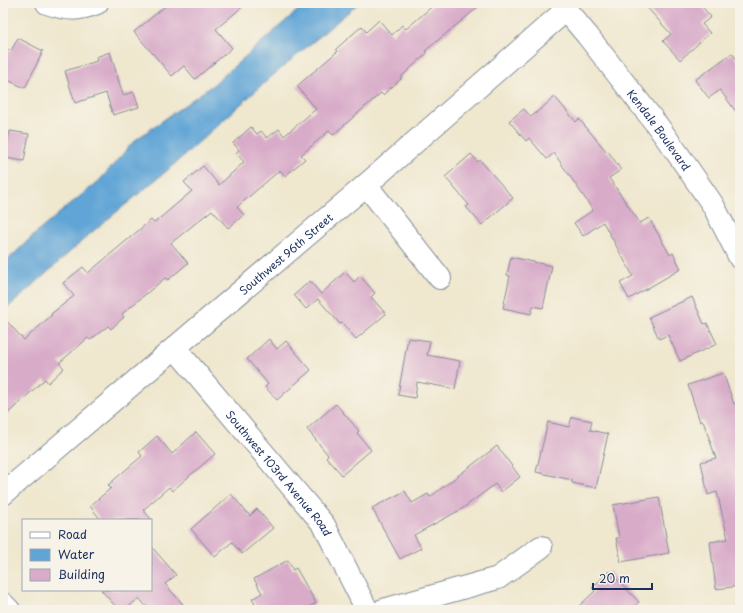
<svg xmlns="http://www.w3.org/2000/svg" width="743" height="613" font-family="'Playpen Sans',sans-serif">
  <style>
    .water { fill: #60a5d6; stroke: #3e6a9a }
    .building { fill: #d8abc9 }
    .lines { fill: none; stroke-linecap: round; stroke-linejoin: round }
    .minor-casing { stroke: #858b96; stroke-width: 24 }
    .minor { stroke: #fff; stroke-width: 22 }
    .labels { text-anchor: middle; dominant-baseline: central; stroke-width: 3.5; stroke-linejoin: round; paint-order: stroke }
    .street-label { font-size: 11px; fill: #1b2f5e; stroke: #f7f3e8 }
  </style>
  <rect width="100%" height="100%" fill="#f7f3e8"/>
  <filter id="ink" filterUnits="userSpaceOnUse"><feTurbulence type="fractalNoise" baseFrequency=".025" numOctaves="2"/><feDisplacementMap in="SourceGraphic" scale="8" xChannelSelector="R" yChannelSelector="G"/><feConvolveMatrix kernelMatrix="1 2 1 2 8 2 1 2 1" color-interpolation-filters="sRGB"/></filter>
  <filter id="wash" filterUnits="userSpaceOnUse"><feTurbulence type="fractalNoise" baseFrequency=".012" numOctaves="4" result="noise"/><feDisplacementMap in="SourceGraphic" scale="16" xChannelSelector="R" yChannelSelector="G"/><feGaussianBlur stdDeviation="0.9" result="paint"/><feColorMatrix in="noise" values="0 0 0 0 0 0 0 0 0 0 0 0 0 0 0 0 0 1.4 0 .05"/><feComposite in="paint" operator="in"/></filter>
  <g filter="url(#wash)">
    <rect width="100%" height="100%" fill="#efe7ce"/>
    <!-- water -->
    <polygon class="water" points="306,3 359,3 270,78 169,169 91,233 18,299 3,311 3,264 14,254 34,235 63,210 99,181 134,141 214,84"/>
    <g id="blocks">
      <!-- building -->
      <g class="building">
        <polygon points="169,3 247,3 216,29 232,48 195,79 184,66 172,76 134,32"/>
        <polygon points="436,3 483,3 425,51 427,53 400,78 401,79 383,95 381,93 333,135 329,131 301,155 305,159 285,176 280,170 237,207 244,215 228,228 212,210 171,243 188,263 168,280 165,278 122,314 124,317 111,329 108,326 90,340 88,338 59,363 64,368 48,383 45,379 3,418 3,317 24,340 52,315 51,314 74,296 63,283 83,267 88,273 151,220 154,223 192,191 184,182 203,166 219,185 244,162 236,153 239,150 233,143 251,127 257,134 261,131 267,138 279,129 284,136 316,109 297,86 338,51 336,49 362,26 366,32 379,20 392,35 402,25 406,29"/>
        <polygon points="643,3 699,3 711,17 702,24 710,33 680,60 663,41 671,34"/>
        <polygon points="18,38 43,51 25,88 3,78 3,47 11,51"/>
        <polygon points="110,52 123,95 134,92 139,107 113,115 106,93 75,103 65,71 97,61 96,57"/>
        <polygon points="732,53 740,64 740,117 720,90 709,98 695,80"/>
        <polygon points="555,97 576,122 579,119 607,152 608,151 621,170 609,178 640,223 649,218 670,255 673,253 681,269 629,299 620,283 633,276 603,222 583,236 574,223 593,210 554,153 547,159 529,138 526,141 509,121 524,109 531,117"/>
        <polygon points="10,131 29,134 24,161 5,158"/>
        <polygon points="471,154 478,162 480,160 513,198 482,225 466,207 469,205 445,177"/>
        <polygon points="511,257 552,266 543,308 533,306 531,314 503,308 510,276 507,275"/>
        <polygon points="345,272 354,282 360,276 375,293 371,297 386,314 356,339 342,323 340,324 318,299 306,309 294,295 310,281 321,294"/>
        <polygon points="692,297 704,324 707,323 717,344 680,361 668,335 659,339 649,317"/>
        <polygon points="408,338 430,341 427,355 460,361 455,389 417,382 415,398 398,395"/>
        <polygon points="269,339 277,349 286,341 311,370 277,400 265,387 268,384 247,359"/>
        <polygon points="723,373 734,404 740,402 740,586 716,589 710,542 728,539 717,492 708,495 701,462 716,458 703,421 700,422 688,385"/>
        <polygon points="336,404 359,431 357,433 371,450 342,475 326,457 328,455 307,429"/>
        <polygon points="572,417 592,421 590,430 608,434 596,488 572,483 572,480 536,472 548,422 569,427"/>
        <polygon points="196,432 215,454 172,491 169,487 143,510 152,520 101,520 90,506 111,488 108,485 142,456 139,452 157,436 172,454"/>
        <polygon points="497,446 520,477 501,492 495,484 462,509 414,535 421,548 400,559 372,508 405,491 412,503 428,494 430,497"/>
        <polygon points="231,494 250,516 257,509 273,528 242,554 232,542 215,557 191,529"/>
        <polygon points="659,497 669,553 621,562 616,538 619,538 613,505"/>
        <polygon points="151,546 176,575 165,584 188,610 149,610 139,598 125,610 119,610 101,590 151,590"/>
        <polygon points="288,560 293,570 296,568 316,603 304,610 258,610 252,599 262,593 254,579"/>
        <polygon points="609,571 639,602 630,610 575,610 595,591 592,588"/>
      </g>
    </g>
  </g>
  <g filter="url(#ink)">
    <use href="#blocks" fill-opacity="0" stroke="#858b96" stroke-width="1"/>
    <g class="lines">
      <defs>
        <g id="minor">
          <path d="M47,3C67,10 77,11 97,3"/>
          <path id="s1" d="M562,3L566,10L587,35L657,125L680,157L713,205L740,258"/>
          <polyline points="366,185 440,278"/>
          <path id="s2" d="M175,348L324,525L367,610"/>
          <path id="s3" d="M3,494L366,185L566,10"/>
          <polyline points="3,604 9,610"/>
          <polyline points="383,610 498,578 541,547"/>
        </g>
      </defs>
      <!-- minor casing -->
      <use href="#minor" class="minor-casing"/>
      <!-- minor -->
      <use href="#minor" class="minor"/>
    </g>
  </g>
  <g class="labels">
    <!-- street labels -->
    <g class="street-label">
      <text stroke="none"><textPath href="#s1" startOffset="160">Kendale Boulevard</textPath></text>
      <text stroke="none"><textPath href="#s3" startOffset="371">Southwest 96th Street</textPath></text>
      <text stroke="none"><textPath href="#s2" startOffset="163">Southwest 103rd Avenue Road</textPath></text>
    </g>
  </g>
  <!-- margin -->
  <rect width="743" height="613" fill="none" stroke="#f7f3e8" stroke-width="16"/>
  <!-- legend -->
  <rect x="22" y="519" width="130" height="72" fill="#f7f3e8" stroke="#9fa5b1"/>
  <rect x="30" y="532" width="20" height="6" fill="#ffffff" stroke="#9fa5b1"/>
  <text x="58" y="539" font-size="12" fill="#1b2f5e">Road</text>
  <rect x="30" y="549" width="20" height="12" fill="#60a5d6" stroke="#9fa5b1"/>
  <text x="58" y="559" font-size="12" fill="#1b2f5e">Water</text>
  <rect x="30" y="569" width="20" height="12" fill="#d8abc9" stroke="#9fa5b1"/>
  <text x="58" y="579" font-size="12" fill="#1b2f5e">Building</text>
  <!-- scale -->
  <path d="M593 583v6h59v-6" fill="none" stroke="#1b2f5e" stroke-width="2"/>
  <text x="599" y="583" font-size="12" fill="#1b2f5e" stroke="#f7f3e8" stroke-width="3" paint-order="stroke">20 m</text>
</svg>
